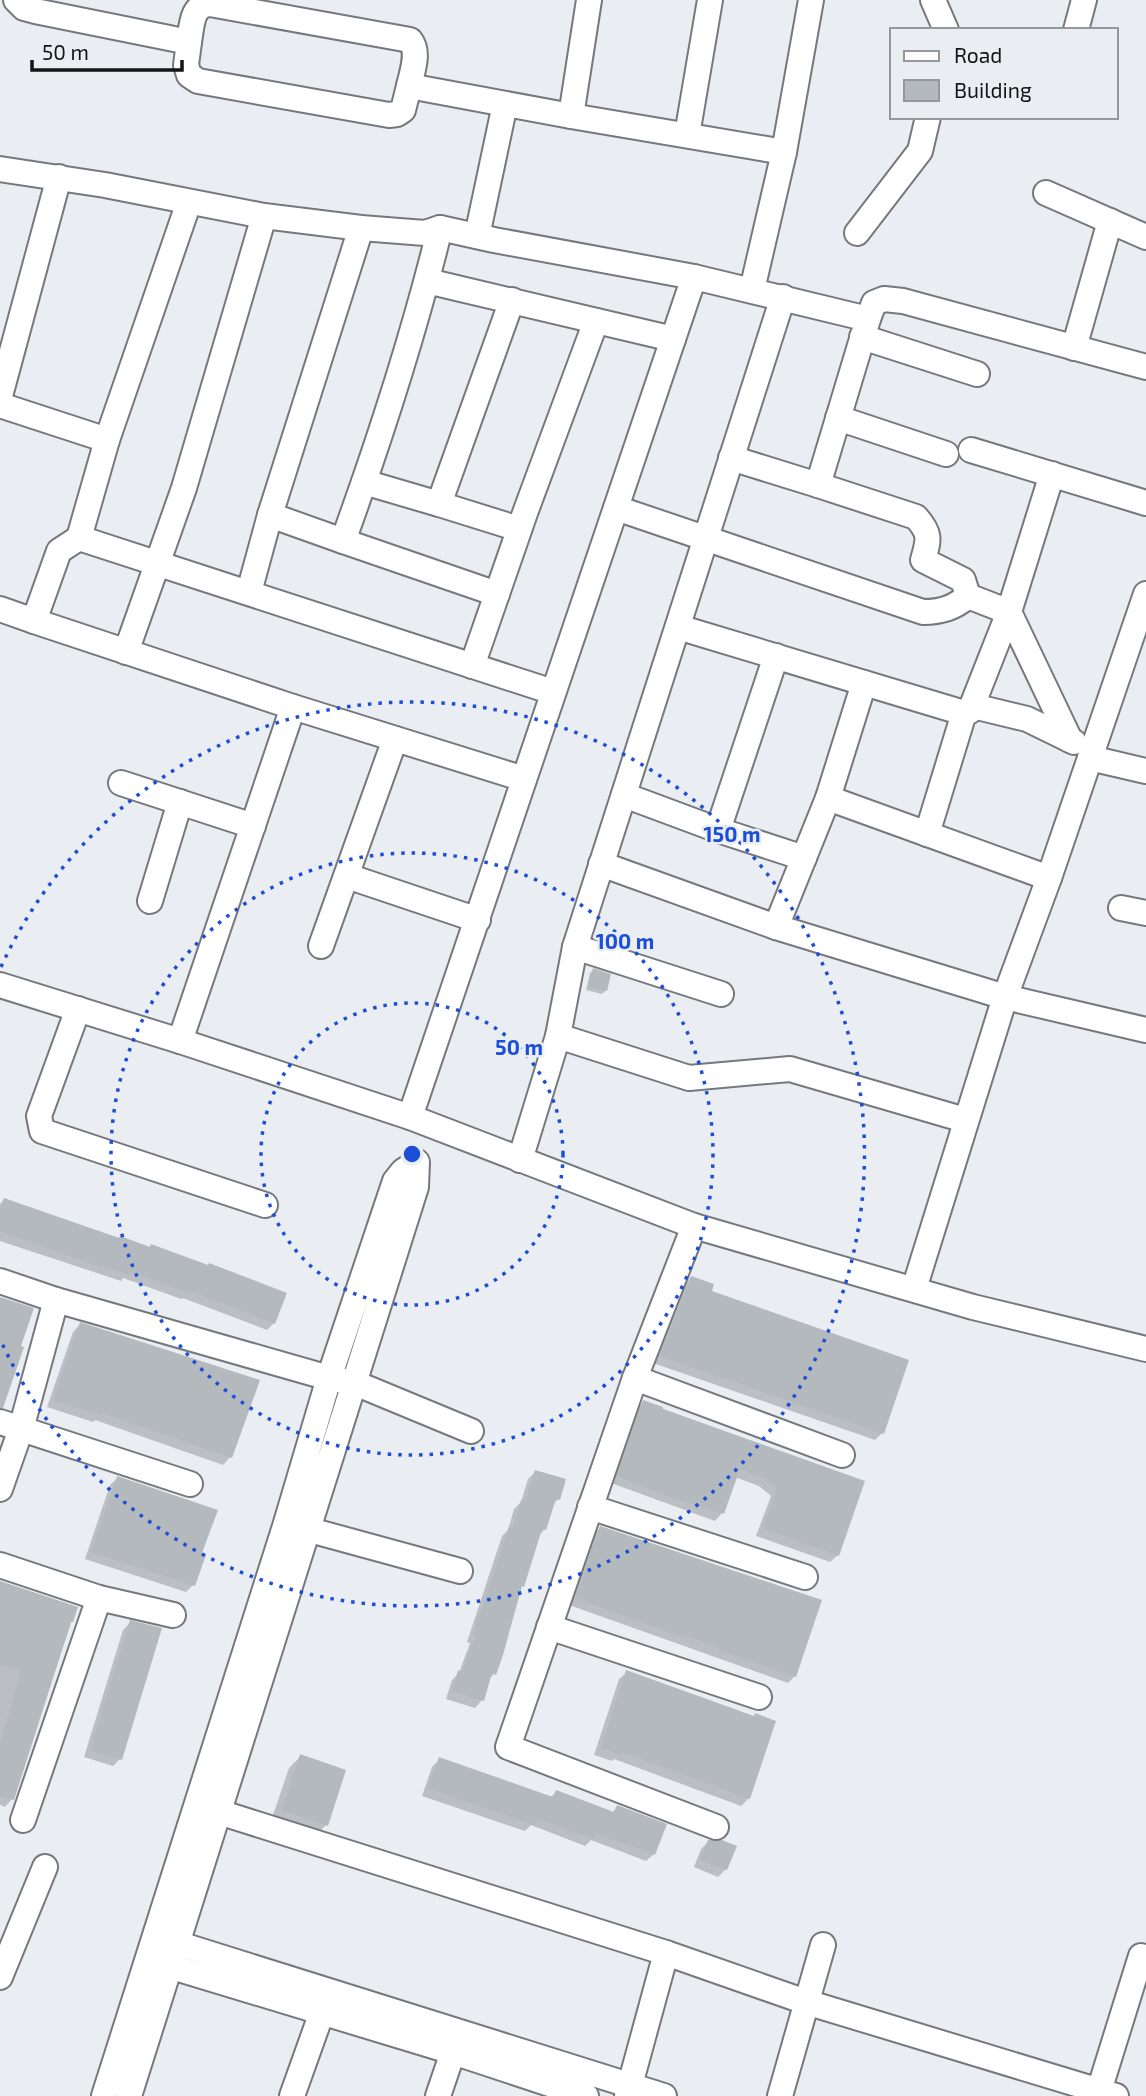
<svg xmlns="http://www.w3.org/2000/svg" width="1146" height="2096" font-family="'Exo 2',sans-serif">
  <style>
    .shadow { fill: #0003 }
    .building { fill: #b3b9bd }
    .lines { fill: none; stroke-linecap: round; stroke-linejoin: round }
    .minor-casing { stroke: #75797e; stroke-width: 28 }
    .minor { stroke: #fff; stroke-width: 24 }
    .ring { fill: none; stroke: #1d4ed8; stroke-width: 3.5; stroke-dasharray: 3.5 7 }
    .centre { fill: #1d4ed8; stroke: #eaeef3; stroke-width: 3.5 }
    .ring-label { font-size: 21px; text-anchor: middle; font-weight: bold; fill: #1d4ed8; stroke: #eaeef3; stroke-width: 5; stroke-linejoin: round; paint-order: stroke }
  </style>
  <rect width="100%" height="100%" fill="#eaeef3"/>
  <!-- shadow -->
  <g class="shadow">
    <polygon points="593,970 609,975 605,991 602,994 586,990 590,973"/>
    <polygon points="4,1200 149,1248 274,1323 267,1330 183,1298 181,1299 123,1278 121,1281 0,1241 0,1204"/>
    <polygon points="691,1278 709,1292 882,1433 875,1440 653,1363 684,1285"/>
    <polygon points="80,1324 230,1457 223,1465 95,1420 93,1422 47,1407 73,1332"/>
    <polygon points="644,1402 863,1482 838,1555 830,1562 756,1536 771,1496 759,1486 735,1477 722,1513 715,1521 611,1483 636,1409"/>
    <polygon points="535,1472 558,1499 552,1506 545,1529 538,1536 519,1589 494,1674 489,1679 482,1700 475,1708 446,1699 452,1680 459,1673 470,1643 467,1642 502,1536 508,1530 514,1509 521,1502 528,1479"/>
    <polygon points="118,1478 200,1554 193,1585 186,1592 85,1559 110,1485"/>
    <polygon points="600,1528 795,1676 788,1683 569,1605 593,1535"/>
    <polygon points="0,1582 76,1608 12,1799 5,1807 0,1805"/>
    <polygon points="131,1622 120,1759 113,1766 84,1757 123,1630"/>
    <polygon points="627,1672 749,1798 741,1806 614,1759 612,1761 594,1755 619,1679"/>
    <polygon points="301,1756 326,1825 315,1836 271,1821 289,1768"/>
    <polygon points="440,1759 550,1798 556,1792 612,1813 617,1807 654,1854 646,1861 591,1840 585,1846 531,1825 525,1831 422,1796 432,1767"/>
    <polygon points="708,1842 726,1869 718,1877 694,1867 701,1849"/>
  </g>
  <!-- building -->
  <g class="building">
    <polygon points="593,968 611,974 607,991 588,987"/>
    <polygon points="4,1198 119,1238 120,1236 150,1247 151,1244 208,1265 209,1263 287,1293 275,1324 191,1291 190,1293 131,1272 129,1275 102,1265 101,1267 0,1231 0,1209"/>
    <polygon points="691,1276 714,1284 712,1291 909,1360 884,1434 660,1356"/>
    <polygon points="0,1297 34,1308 21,1346 24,1347 3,1408 0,1408"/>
    <polygon points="80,1322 260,1380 232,1458 103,1413 102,1415 53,1400"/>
    <polygon points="643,1400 663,1407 663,1409 865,1481 839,1556 763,1528 777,1488 767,1479 740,1469 724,1514 667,1496 617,1476"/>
    <polygon points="535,1470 566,1479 560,1500 556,1499 546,1530 542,1529 524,1587 522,1586 503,1655 496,1675 492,1673 484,1701 452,1691 458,1670 462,1672 476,1635 473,1635 509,1527 513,1528 521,1500 525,1501"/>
    <polygon points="117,1476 218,1510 202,1553 206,1555 195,1586 91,1552"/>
    <polygon points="600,1526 822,1600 796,1677 717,1649 718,1647 681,1634 680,1636 575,1598"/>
    <polygon points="0,1581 78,1607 73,1622 71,1622 14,1800 0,1796 0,1745 21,1670 0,1664"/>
    <polygon points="130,1620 162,1628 122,1760 90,1750"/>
    <polygon points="626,1670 754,1716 755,1713 776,1721 750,1799 622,1752 621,1755 601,1748"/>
    <polygon points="300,1754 346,1770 328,1826 282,1810"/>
    <polygon points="439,1757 553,1797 556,1790 614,1812 617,1805 667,1824 655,1855 596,1833 594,1839 536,1818 534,1825 428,1788"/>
    <polygon points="708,1840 722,1840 737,1846 727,1870 700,1860"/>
  </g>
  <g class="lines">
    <defs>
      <g id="minor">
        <path d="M16,0L24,8L35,11L189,42C192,26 191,5 210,4L410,40C420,52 412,72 409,86"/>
        <polyline points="933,0 946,30"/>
        <polyline points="1076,30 1084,0"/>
        <polyline points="189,42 186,65 189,75 198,81 389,115 397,114 403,110 409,86 571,116 784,152"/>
        <polyline points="571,116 589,0"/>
        <polyline points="687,135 710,0"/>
        <polyline points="0,169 105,185 264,216 361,228 425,233 440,228 494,240 694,277 868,319"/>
        <polyline points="1046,193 1146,237"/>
        <polyline points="857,233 920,151 928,117"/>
        <polyline points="477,236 505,104"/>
        <polyline points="427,281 673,339"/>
        <polyline points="752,290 784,152 811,0"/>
        <polyline points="862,337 977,374"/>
        <polyline points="1074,348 1110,221"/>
        <polyline points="0,396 59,177"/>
        <polyline points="0,405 107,440"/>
        <polyline points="838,418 946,454"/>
        <polyline points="971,450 1146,503"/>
        <polyline points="731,458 818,485"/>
        <polyline points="364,482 439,504 512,300"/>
        <polyline points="439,504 519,529"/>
        <path d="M616,508L923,612C941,612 954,608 968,596"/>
        <path d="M270,515L343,541C380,439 414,334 440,228"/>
        <polyline points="79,538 107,440 189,202"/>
        <polyline points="343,541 497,594"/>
        <polyline points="249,592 270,515 361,228"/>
        <polyline points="0,609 34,621 59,551 79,538 553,692"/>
        <polyline points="34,621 293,707 524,779"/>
        <polyline points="678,627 964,713 970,711 1009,612 1052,474"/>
        <polyline points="126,652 184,488 264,216"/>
        <polyline points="472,666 525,513 596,321"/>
        <polyline points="973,706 1027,719 1074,742"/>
        <path d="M1070,740L1009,612L968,596L963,580L923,560C929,539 931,534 916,517L818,485L868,319L874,303L884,299L903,301L1146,367"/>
        <polyline points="1090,758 1146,771"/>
        <polyline points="121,783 253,826"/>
        <polyline points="624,795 718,830 804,858"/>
        <polyline points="828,798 1049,878"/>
        <polyline points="718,830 776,656"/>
        <polyline points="927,834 964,713"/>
        <polyline points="601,864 776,927 1005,997 1146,1030"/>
        <polyline points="347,876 478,920"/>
        <polyline points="150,901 180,802"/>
        <polyline points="1121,908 1146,913"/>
        <polyline points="776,927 828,798 864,683"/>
        <polyline points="321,946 395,739"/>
        <polyline points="575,947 721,994"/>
        <polyline points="0,985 180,1041 410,1117 694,1226 973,1307 1146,1349"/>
        <polyline points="78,1009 39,1116 42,1131 265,1205"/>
        <polyline points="558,1036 689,1078 790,1069 965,1120"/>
        <polyline points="180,1041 293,707"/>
        <polyline points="410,1117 694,277"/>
        <polyline points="520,1160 558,1036 575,947 783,297"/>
        <polyline points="694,1226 635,1378 508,1747 716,1827"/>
        <polyline points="0,1281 56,1300 329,1378 355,1383 471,1431"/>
        <polyline points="914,1289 1005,997 1049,878 1146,594"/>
        <polyline points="635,1378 842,1455"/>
        <polyline points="0,1422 190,1484"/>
        <polyline points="0,1489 21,1429 56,1300"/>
        <polyline points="590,1507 805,1577"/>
        <polyline points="295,1526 460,1571"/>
        <polyline points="0,1565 99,1598 173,1615"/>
        <polyline points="549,1627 759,1697"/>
        <polyline points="203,1807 666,1953 627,2096"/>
        <polyline points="23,1820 99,1598"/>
        <polyline points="176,1943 664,2096"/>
        <polyline points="666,1953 806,2002 1116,2096"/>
        <polyline points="169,1966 453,2052 586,2096"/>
        <polyline points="0,1977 45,1867"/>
        <polyline points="1099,2091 1141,1956"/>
        <polyline points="104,2096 286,1523 329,1378 395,1181 403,1171 417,1162 416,1187 129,2096"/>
        <polyline points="292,2096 327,1998"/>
        <polyline points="438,2096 453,2052 465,2043"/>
        <polyline points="780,2096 823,1945"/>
      </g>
    </defs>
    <!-- minor casing -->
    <use href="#minor" class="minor-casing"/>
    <!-- minor -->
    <use href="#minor" class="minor"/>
  </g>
  <!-- distance rings -->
  <g class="ring">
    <circle cx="412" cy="1154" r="151"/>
    <circle cx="412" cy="1154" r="301"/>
    <path d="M1 967A452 452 0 1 1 1 1341"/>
  </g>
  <circle cx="412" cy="1154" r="10" class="centre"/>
  <g class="ring-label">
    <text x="732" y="842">150 m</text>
    <text x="625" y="949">100 m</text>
    <text x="519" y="1055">50 m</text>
  </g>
  <!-- legend -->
  <rect x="890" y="28" width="228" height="91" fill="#eaeef3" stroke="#94979b" stroke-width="2"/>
  <rect x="904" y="51" width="35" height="10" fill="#ffffff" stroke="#94979b" stroke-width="2"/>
  <text x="954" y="63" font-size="21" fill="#131416">Road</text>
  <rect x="904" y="80" width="35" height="21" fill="#b3b9bd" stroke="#94979b" stroke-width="2"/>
  <text x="954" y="98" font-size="21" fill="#131416">Building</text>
  <!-- scale -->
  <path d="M32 60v10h150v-10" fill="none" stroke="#131416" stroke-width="3.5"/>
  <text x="42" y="60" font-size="21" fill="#131416" stroke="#eaeef3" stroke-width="5" paint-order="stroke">50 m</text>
</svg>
